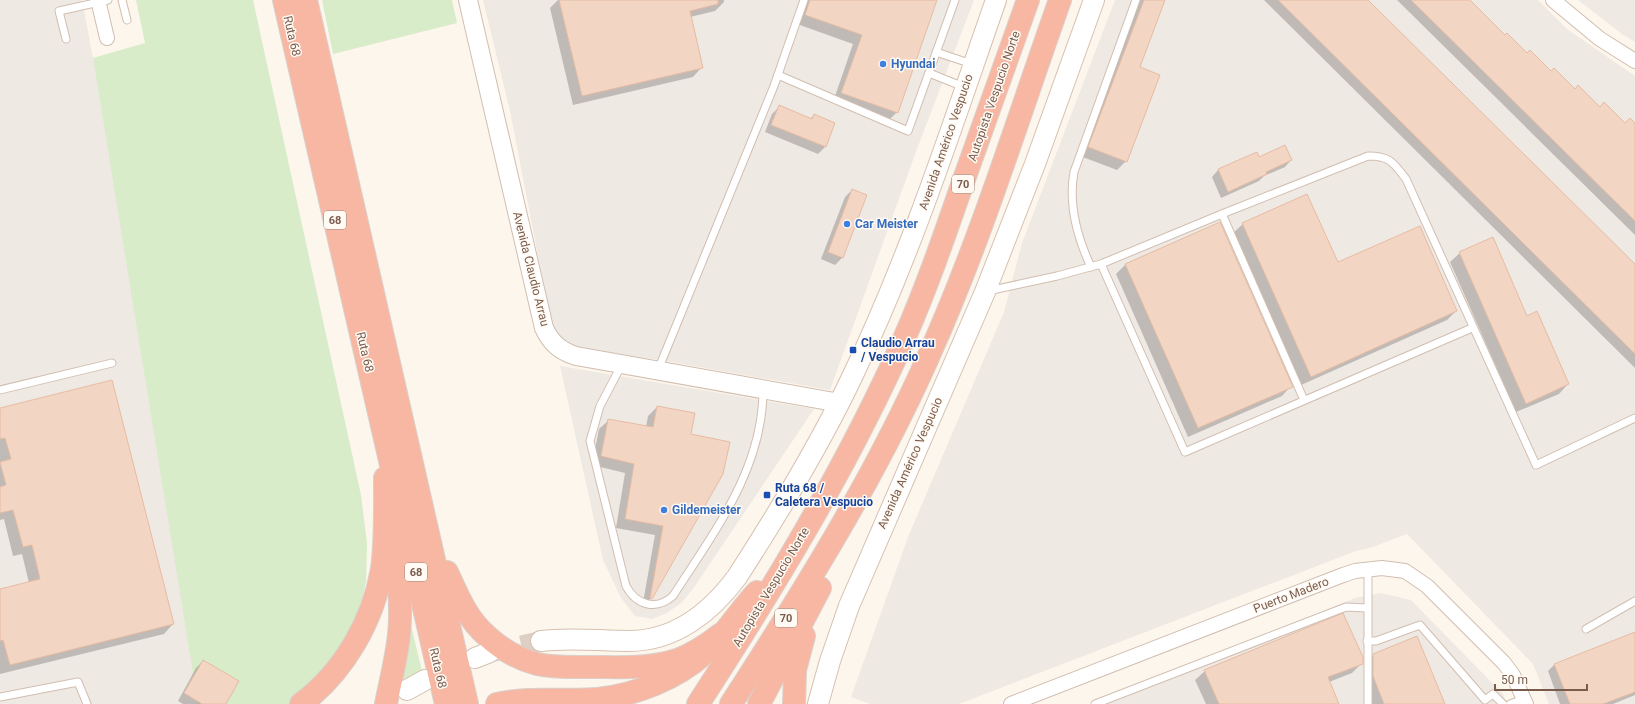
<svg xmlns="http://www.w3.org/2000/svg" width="1635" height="704" font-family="Roboto,sans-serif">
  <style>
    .industrial { fill: #efe9e4 }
    .green { fill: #d8ecc9 }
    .shadow { fill: #0003 }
    .building { fill: #f3d5c3; stroke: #e6bba3 }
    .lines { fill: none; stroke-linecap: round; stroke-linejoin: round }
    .secondary-tunnel { stroke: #dcd0c4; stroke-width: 20; stroke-dasharray: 20 10; stroke-linecap: butt }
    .service-casing { stroke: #d1beb0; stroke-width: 9 }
    .minor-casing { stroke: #d1beb0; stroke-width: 16 }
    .tertiary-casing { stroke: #d1beb0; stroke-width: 20 }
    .secondary-casing { stroke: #d6c0b0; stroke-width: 22 }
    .motorway-casing { stroke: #dad1cd; stroke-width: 24 }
    .service { stroke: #fff; stroke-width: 7 }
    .minor { stroke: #fff; stroke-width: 14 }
    .tertiary { stroke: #fff; stroke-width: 18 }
    .secondary { stroke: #fff; stroke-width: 20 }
    .motorway { stroke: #f7b7a3; stroke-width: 22 }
    .shop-dot { fill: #3f7fe0; stroke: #fffaf3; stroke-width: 1.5 }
    .transit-dot { fill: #1a4fb4; stroke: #fffaf3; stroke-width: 1.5 }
    .labels { text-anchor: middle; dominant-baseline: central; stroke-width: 3; stroke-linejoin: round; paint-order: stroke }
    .shield { fill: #fffaf3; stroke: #a28b7f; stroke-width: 1 }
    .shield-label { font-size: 11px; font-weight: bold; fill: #7a5c4d }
    .street-label { font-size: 12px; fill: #7a5c4d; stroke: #fffaf3 }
    .shop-label { font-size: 12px; font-weight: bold; fill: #366cbe; stroke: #fffaf3; text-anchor: start }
    .transit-label { font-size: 12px; font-weight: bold; fill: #164399; stroke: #fffaf3; text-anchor: start }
  </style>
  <rect width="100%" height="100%" fill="#fdf6ec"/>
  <!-- industrial -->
  <g class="industrial">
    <polygon points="0,0 82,0 93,58 243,704 0,704"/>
    <polygon points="483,0 974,0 917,149 830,390 654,359 571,350 553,333 510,111"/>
    <polygon points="1115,0 1538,0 1567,29 1635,76 1635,704 1549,704 1533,664 1407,534 1373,547 1356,551 959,704 870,704 851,697 908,537 1004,312 1022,243"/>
    <polygon points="1578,0 1635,0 1635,42 1622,34"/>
    <polygon points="560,366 814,409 693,589 681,603 667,613 652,619 635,616 621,598 603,560"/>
    <polygon points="1381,593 1411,600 1503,694 1507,704 1091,704 1355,598"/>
  </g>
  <!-- green -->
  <g class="green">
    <polygon points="136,0 253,0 361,495 367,543 366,582 358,619 326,674 290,704 198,704 93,58 145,43"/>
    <polygon points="322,0 452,0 457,23 333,54"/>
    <polygon points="407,609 422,671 398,683"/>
  </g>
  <!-- shadow -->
  <g class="shadow">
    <polygon points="558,0 724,0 724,2 715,11 690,17 702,67 693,77 573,105 550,8"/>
    <polygon points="805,0 936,0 897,112 887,122 833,102 853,44 797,24"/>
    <polygon points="1139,0 1164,0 1139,67 1126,161 1117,170 1080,156"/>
    <polygon points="1264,0 1367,0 1635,266 1635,368"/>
    <polygon points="1397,0 1468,0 1505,36 1575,90 1625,124 1635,124 1635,235"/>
    <polygon points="779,107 810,119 814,115 834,123 825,147 818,154 765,132 772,114"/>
    <polygon points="1256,153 1258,158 1291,160 1285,167 1264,176 1259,181 1221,198 1212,177 1218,170"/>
    <polygon points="852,190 865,196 842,258 835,265 821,259 845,197"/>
    <polygon points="1243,224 1337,263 1456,311 1447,320 1301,385 1233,233"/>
    <polygon points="1460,253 1568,384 1559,394 1516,412 1450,262"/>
    <polygon points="1126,264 1291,386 1282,396 1188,437 1116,274"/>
    <polygon points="657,407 694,414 651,598 642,608 655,535 616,528 625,473 592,465 599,429 609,420 646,427 648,416"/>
    <polygon points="0,409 173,624 164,634 0,674 0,590 29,583 22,554 13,556 4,519 0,520"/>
    <polygon points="1635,633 1635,695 1613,704 1560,704 1548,671 1555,664"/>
    <polygon points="1374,655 1443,704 1372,704 1364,685 1364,664"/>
    <polygon points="203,661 225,704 183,704 178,701 196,668"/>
    <polygon points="1362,663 1352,673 1329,682 1338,704 1206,704 1195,680 1205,671"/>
  </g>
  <!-- building -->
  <g class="building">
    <polygon points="559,0 718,0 718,4 690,11 703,68 582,96"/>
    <polygon points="810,0 937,0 898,113 841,93 862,35 805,15"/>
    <polygon points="1144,0 1165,0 1140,67 1160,75 1127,162 1088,147"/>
    <polygon points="1278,0 1368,0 1635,264 1635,354"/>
    <polygon points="1411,0 1470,0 1505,35 1507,33 1527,53 1530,50 1551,71 1554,68 1575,89 1578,85 1600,107 1604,102 1625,123 1630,118 1635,123 1635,221"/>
    <polygon points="779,105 812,119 814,114 835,123 826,147 771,125"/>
    <polygon points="1285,145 1292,160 1266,172 1267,174 1228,192 1218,169 1257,152 1259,157"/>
    <polygon points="852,189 867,195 843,258 828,252"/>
    <polygon points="1307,194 1338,262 1420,226 1457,311 1311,377 1242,223"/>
    <polygon points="1220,222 1293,387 1198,428 1125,264"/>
    <polygon points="1493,237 1527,316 1537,311 1569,384 1526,404 1459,252"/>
    <polygon points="112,380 174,624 10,665 3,640 0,641 0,589 40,579 32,545 23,547 13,510 0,513 0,487 6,485 0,462 11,459 5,438 0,439 0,408"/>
    <polygon points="657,406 695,413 691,434 730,442 723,474 652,599 650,598 663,526 625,519 634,464 601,456 608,419 653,427"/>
    <polygon points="1343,613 1363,657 1363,664 1328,677 1339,704 1219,704 1204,670"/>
    <polygon points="1635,632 1635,692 1603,704 1570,704 1554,664"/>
    <polygon points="1417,636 1445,704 1384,704 1373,676 1373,654"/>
    <polygon points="203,660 239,681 226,704 202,704 184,693"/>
  </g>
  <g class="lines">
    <!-- secondary-tunnel -->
    <polyline class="secondary-tunnel" points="492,652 541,641"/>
    <defs>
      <g id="service">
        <polyline points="122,0 127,20"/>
        <polyline points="66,39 59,11 108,0"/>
        <polyline points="936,52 972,64"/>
        <polyline points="929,73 964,87"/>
        <polyline points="778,75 908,131 955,0"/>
        <polyline points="1222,214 1304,400"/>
        <polyline points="1101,264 1185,452 1472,328"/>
        <path d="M1091,267C1077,237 1068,205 1074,172L1136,0"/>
        <path d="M988,291L1057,276L1101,264L1222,214L1368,156C1390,156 1393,162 1406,179L1536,465L1635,418"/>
        <path d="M621,366L600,406L590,441L626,586C636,605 656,611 673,596C714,532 763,469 763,390"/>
        <polyline points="658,370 774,86 804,0"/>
        <polyline points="0,390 112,363"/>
        <polyline points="1586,629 1635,601"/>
        <polyline points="1367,641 1376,641 1420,625 1485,700 1493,694 1503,704"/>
        <polyline points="0,697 78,682 87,704"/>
        <polyline points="1095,704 1346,607 1367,608"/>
        <polyline points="1368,704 1368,569"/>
        <polyline points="1510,704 1524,699"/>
      </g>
      <g id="minor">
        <polyline points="98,0 107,38"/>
        <polyline points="1553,0 1600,39 1635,61"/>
        <polyline points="1011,704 1343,575 1355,571 1382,568 1405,571 1427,586 1504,663 1513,675 1526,704"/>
      </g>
      <path id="tertiary" d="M468,0L544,328C551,343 560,351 576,356L840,403"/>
      <g id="secondary">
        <path d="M541,641C571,637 599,641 629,641C675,641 711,612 737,577C779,512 820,445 853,375C911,254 952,126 996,0"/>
        <polyline points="475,658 490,652"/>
        <polyline points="407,690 425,680"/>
        <polyline points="818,704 830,661 849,606 985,292 1035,164 1094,0"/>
      </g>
      <g id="motorway">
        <polyline points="284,0 446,704"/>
        <polyline points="306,0 467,704"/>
        <path d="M447,572C458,596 467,619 487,636C501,649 518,659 537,664C555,668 574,667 592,667C620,667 649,669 677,660C694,654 707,645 721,634"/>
        <path d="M301,704C344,672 373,621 382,569C386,539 385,508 385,478"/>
        <path d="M386,704C392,673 401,642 400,609C400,586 397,562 394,539"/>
        <path d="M497,704C530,696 564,702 597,699C636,695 676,679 705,653C725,635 739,611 757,592"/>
        <path d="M698,704C774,587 847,467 904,339C926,289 944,237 962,185C984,123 1006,62 1028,0"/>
        <path d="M731,704C804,591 876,476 930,353C981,239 1018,118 1060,0"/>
        <polyline points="759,704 820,588"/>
        <polyline points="794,704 795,670 804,636"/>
      </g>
    </defs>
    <!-- service casing -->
    <use href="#service" class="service-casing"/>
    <!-- minor casing -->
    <use href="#minor" class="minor-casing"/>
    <!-- tertiary casing -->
    <use href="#tertiary" class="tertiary-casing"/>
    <!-- secondary casing -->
    <use href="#secondary" class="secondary-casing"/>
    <!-- motorway casing -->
    <use href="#motorway" class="motorway-casing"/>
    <!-- service -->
    <use href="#service" class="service"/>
    <!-- minor -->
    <use href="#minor" class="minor"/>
    <!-- tertiary -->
    <use href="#tertiary" class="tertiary"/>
    <!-- secondary -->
    <use href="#secondary" class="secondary"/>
    <!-- motorway -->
    <use href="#motorway" class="motorway"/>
  </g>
  <!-- markers -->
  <g class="shop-dot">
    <circle cx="883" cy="64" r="4"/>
    <circle cx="847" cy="224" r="4"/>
    <circle cx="664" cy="510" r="4"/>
  </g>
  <g class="transit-dot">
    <rect x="849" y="346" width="8" height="8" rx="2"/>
    <rect x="763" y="491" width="8" height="8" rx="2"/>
  </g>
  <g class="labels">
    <!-- shield labels -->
    <g class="shield">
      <rect x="952" y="175" width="22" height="18" rx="3"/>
      <rect x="324" y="211" width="22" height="18" rx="3"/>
      <rect x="405" y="563" width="22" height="18" rx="3"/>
      <rect x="775" y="609" width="22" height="18" rx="3"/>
    </g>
    <g class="shield-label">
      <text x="963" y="184">70</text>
      <text x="335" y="220">68</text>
      <text x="416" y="572">68</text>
      <text x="786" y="618">70</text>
    </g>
    <!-- street labels -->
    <g class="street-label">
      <text transform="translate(292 36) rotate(77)">Ruta 68</text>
      <text transform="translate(994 96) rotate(-71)">Autopista Vespucio Norte</text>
      <text transform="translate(946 142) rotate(-71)">Avenida Américo Vespucio</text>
      <text transform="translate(531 269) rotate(76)">Avenida Claudio Arrau</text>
      <text transform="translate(365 352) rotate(77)">Ruta 68</text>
      <text transform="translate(910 463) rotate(-66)">Avenida Américo Vespucio</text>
      <text transform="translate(771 587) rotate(-59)">Autopista Vespucio Norte</text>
      <text transform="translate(1291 595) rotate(-21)">Puerto Madero</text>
      <text transform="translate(438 668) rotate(77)">Ruta 68</text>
    </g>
    <!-- shop labels -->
    <g class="shop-label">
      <text x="891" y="64">Hyundai</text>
      <text x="855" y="224">Car Meister</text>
      <text x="672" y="510">Gildemeister</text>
    </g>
    <!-- transit labels -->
    <g class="transit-label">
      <text x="861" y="343">Claudio Arrau<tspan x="861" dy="14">/ Vespucio</tspan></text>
      <text x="775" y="488">Ruta 68 /<tspan x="775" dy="14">Caletera Vespucio</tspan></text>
    </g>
  </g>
  <!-- scale -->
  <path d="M1495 684v6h92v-6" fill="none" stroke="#7a5c4d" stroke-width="2"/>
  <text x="1501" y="684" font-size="12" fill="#7a5c4d" stroke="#fffaf3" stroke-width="3" paint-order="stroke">50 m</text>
</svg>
